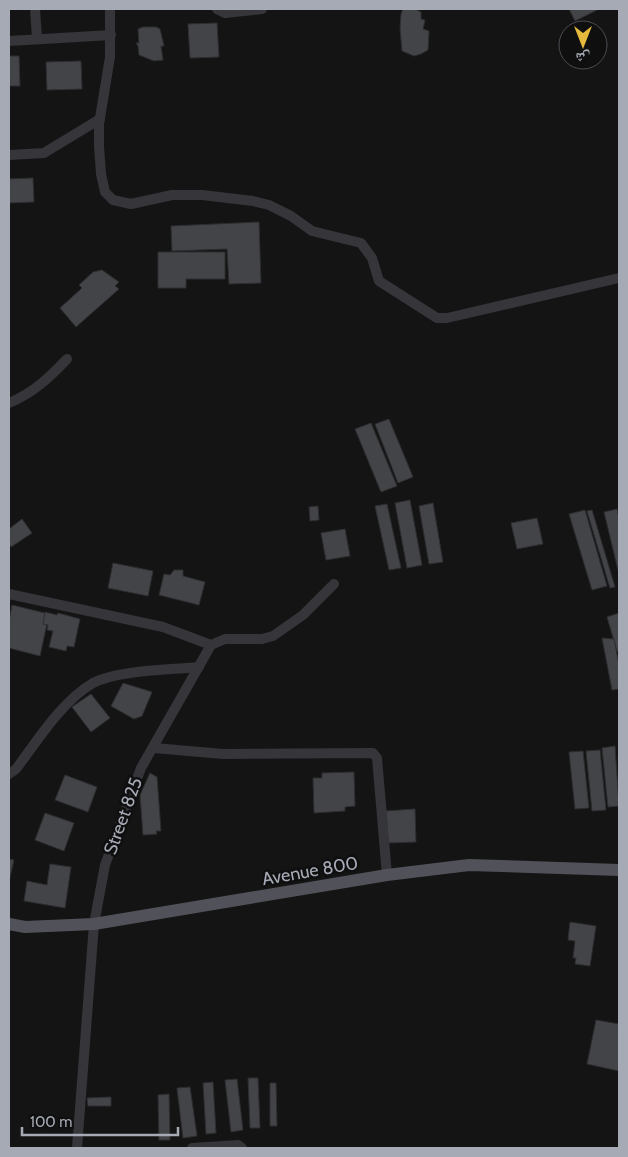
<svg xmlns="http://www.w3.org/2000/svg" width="628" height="1157" font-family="Cabin,'Noto Naskh Arabic',sans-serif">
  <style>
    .building { fill: #434448; stroke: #2e2e31 }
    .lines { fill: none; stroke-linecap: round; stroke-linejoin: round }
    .minor { stroke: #35353a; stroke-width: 10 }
    .major { stroke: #515259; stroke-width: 12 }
    .labels { text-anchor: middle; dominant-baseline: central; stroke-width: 5; stroke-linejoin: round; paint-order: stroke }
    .street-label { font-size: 18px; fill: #a6aab5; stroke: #0f0f10 }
  </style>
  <rect width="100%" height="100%" fill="#141415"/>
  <!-- building -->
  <g class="building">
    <polygon points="403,9 415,9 421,12 421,19 425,20 423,29 429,31 428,50 421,54 414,56 402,51 400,28 401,14"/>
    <polygon points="569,9 599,9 575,21"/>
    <polygon points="217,23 219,57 190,58 188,24"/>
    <polygon points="143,27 156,27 160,29 164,46 161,46 163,60 154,61 139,55 138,46 136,43 139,43 138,29"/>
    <polygon points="9,56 19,56 20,86 9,86"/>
    <polygon points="81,61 82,89 47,90 46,62"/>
    <polygon points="33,178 34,202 9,203 9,179"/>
    <polygon points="259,222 261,283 229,284 227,249 172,251 171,226"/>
    <polygon points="158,252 225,252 225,279 186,279 186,288 158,288"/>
    <polygon points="102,270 119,282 115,286 119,289 76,327 60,308 82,288 79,285 93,272"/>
    <polygon points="389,419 413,477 398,483 375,424"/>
    <polygon points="371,423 397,486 381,492 355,429"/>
    <polygon points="410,500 422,565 407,568 395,503"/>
    <polygon points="433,503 443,562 429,564 419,506"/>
    <polygon points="387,504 401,568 389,570 375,506"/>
    <polygon points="318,506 319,520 310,521 309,507"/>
    <polygon points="617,509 619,519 619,574 604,512"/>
    <polygon points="585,510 607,586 592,590 569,514"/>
    <polygon points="592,510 615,587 610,588 587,511"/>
    <polygon points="537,518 543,544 517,549 511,523"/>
    <polygon points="22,519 32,533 11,547 9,544 9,529"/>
    <polygon points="345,529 350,556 326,560 321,533"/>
    <polygon points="113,563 153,571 148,596 108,588"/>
    <polygon points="174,570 183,570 183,576 205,582 199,605 159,595 164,574 170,575"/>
    <polygon points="12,605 49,614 40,656 9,648 9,621"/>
    <polygon points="45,612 57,615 58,613 80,619 74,647 67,646 66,651 49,647 53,631 47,630 48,625 43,624"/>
    <polygon points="619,613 619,651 617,651 607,617"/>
    <polygon points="602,638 614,639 619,665 619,689 612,690"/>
    <polygon points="123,683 152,692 142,716 134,719 111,706"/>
    <polygon points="91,694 110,718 91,732 72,707"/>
    <polygon points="615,746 619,806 608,807 602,748"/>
    <polygon points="600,750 606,810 592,811 586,751"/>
    <polygon points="583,751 589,808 575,809 569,752"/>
    <polygon points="354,772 355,806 345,807 345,811 314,813 313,778 322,778 322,773"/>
    <polygon points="150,773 157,777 161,831 156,831 157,834 143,835 140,795"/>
    <polygon points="65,775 97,787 88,812 55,800"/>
    <polygon points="415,809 416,842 388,843 386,811"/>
    <polygon points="45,813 74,823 64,851 35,840"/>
    <polygon points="9,859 14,860 9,882"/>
    <polygon points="50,864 71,867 65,908 24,901 27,881 47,885"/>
    <polygon points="570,922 596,926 590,966 575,964 576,958 573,958 575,941 568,940"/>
    <polygon points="596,1020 619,1024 619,1071 587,1064"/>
    <polygon points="248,1078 258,1078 260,1128 250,1128"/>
    <polygon points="237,1079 243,1130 231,1132 225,1080"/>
    <polygon points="213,1082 216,1133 206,1134 203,1083"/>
    <polygon points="270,1083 276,1083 277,1126 270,1126"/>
    <polygon points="190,1087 197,1136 183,1138 177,1088"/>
    <polygon points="169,1094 170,1140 159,1140 158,1095"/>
    <polygon points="111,1097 111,1106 88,1106 87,1098"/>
  </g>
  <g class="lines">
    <!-- minor -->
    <g class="minor">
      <polyline points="35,9 37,38"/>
      <polyline points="110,9 110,57 99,124 99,146 101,174 105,192 113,200 131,204 172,195 202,195 253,201 269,205 291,216 312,231 361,243 372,258 379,281 437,318 447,318 619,278"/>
      <polyline points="217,9 225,13 262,9"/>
      <polyline points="9,41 111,35"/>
      <polyline points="9,155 44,153 100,119"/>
      <path d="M9,403C33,393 49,378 67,359"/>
      <polyline points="9,594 163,627 211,645"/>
      <polyline points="154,748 223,754 373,753 377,758 387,875"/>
      <path d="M9,774L16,769C38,740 61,702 93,683C117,670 171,670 199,667"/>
      <polyline points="77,1148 94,924 105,865 141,768 211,645 225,639 262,639 273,636 303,615 334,584"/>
      <polyline points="192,1148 238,1145 242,1148"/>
    </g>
    <!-- major -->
    <polyline class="major" points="9,924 25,927 94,924 387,875 469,865 619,870"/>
  </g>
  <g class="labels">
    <!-- street labels -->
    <g class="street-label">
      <text transform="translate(123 816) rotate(-70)">Street 825</text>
      <text transform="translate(310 871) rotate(-10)">Avenue 800</text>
    </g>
  </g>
  <!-- border -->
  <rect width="628" height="1157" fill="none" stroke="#a6aab5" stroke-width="20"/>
  <!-- north arrow -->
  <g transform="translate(583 45) rotate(180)"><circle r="24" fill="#0f0f10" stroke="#4b4d52"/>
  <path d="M0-4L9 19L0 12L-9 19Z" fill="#e5b93c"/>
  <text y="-8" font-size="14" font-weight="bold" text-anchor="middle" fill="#a6aab5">ش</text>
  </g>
  <!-- scale -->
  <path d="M22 1127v8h156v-8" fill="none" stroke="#a6aab5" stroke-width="2.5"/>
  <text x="30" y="1127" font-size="15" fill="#a6aab5" stroke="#0f0f10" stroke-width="4" paint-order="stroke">100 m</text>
</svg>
